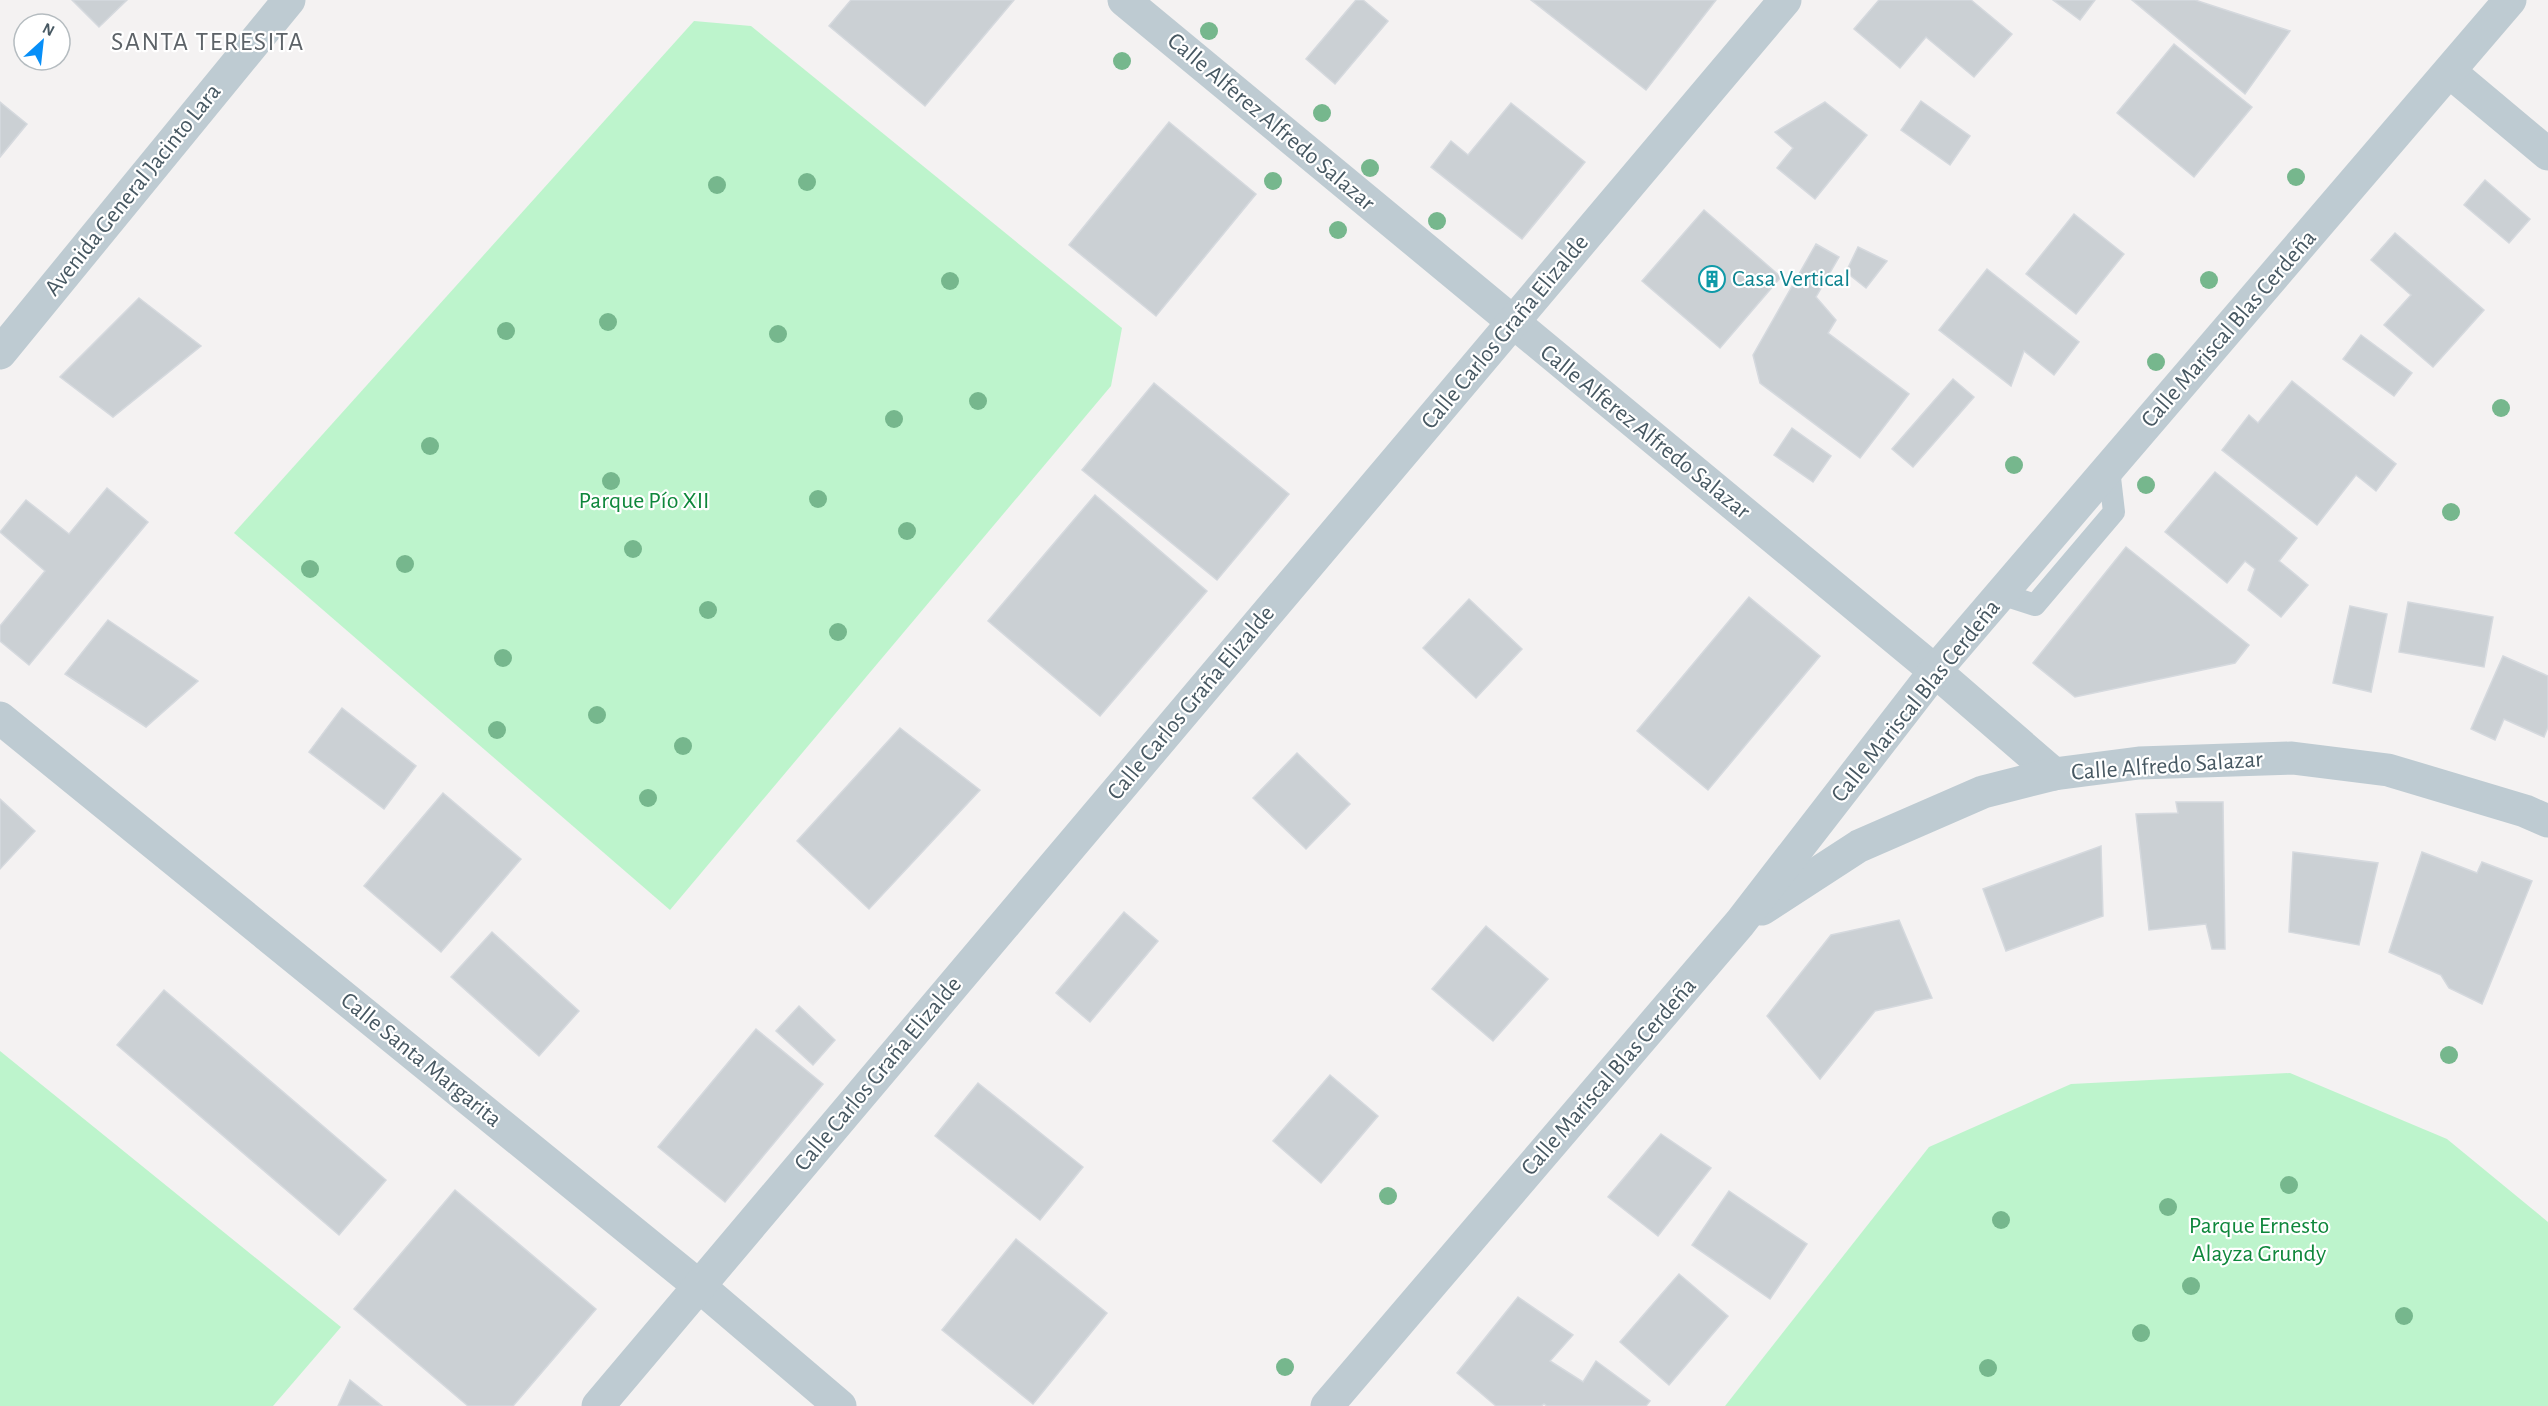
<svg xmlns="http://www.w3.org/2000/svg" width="2548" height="1406" font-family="'Alegreya Sans',sans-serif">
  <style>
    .green { fill: #bdf4cc }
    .building { fill: #cbd0d4; stroke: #d5d9de; stroke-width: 1.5 }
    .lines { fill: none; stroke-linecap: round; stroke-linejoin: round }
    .service { stroke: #becbd2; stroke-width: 22 }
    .minor { stroke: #becbd2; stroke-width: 33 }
    .tree { fill: #76b78d }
    .labels { text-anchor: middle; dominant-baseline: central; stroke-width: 4.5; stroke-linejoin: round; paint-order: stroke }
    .street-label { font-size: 24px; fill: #475862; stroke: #fff }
    .culture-label { font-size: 24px; fill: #0d838f; stroke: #fff; text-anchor: start }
    .park-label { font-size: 24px; fill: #0e873b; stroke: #fff }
    .neighbourhood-label { font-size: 26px; letter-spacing: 1.5px; fill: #5d6368; stroke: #fff }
  </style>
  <rect width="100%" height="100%" fill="#f4f2f2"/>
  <!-- green -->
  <g class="green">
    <polygon points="694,21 751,26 1122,328 1111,386 670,910 234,533"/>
    <polygon points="0,1051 341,1327 273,1406 0,1406"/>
    <polygon points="2290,1073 2447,1139 2548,1222 2548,1406 1725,1406 1929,1147 2071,1084"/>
  </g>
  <!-- building -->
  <g class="building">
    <polygon points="72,0 127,0 99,27"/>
    <polygon points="851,0 1014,0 925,106 829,26"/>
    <polygon points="1356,0 1363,0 1388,21 1335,84 1306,59"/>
    <polygon points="1531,0 1716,0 1646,90"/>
    <polygon points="1879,0 1971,0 2012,34 1974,77 1926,37 1900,68 1854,29"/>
    <polygon points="2053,0 2095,0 2080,20"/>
    <polygon points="2132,0 2195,0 2290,31 2245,94"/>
    <polygon points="2174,44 2252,107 2194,177 2117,113"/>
    <polygon points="1921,101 1970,136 1950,165 1901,130"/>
    <polygon points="0,102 27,124 0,157"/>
    <polygon points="1825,102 1867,135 1815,199 1777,168 1793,148 1775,132"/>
    <polygon points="1511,103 1585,162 1522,239 1431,167 1451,141 1468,155"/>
    <polygon points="1169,122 1256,194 1156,316 1069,245"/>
    <polygon points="2485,180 2530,219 2509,243 2464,205"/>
    <polygon points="1704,210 1781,277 1720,348 1642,281"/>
    <polygon points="2074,214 2124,254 2076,314 2026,274"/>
    <polygon points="2395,233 2484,310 2433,367 2384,325 2411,295 2371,260"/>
    <polygon points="1816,244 1839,257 1816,297 1836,320 1828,333 1909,394 1860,458 1760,383 1753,355"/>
    <polygon points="1858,247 1887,261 1866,288 1846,272"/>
    <polygon points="1987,269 2079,342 2054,375 2024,351 2011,386 1939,330"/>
    <polygon points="139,298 201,346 113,417 60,377"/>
    <polygon points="2361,335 2412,373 2394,396 2343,359"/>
    <polygon points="1953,379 1974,397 1913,467 1892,449"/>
    <polygon points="2292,381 2396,464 2376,491 2356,475 2317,525 2222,450 2249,415 2258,423"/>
    <polygon points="1154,383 1289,494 1217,580 1082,470"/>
    <polygon points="1792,428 1831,456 1813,482 1774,455"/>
    <polygon points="2215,472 2297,538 2279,561 2308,585 2281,617 2248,590 2255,569 2245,561 2227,583 2165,532"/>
    <polygon points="107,488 148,522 29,665 0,641 0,626 45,571 0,532 26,500 69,534"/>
    <polygon points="1095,495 1207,591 1100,716 988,621"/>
    <polygon points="2126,547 2249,645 2235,663 2075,697 2033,663"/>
    <polygon points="1749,597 1820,656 1708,790 1637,731"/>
    <polygon points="1469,599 1522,649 1476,698 1423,648"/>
    <polygon points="2408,602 2493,617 2484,667 2399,652"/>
    <polygon points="2350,606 2387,614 2371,692 2333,683"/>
    <polygon points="108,620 198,681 146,727 65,674"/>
    <polygon points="2503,656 2548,676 2548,727 2544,737 2504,719 2495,740 2471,729"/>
    <polygon points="342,708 416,766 384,809 309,752"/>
    <polygon points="900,728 980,790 869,909 797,841"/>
    <polygon points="1297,753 1350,804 1306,849 1253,798"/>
    <polygon points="443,793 521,859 441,952 364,886"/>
    <polygon points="0,799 35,831 0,869"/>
    <polygon points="2176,802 2223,802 2225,949 2212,949 2206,924 2149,930 2136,814 2178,813"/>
    <polygon points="2101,846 2103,916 2006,951 1983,889"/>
    <polygon points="2293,852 2378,863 2359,945 2289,932"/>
    <polygon points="2422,852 2477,873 2482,862 2532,881 2482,1004 2449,988 2441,975 2389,952"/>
    <polygon points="1124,912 1158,941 1090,1022 1056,993"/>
    <polygon points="1899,920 1932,998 1875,1011 1820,1079 1767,1016 1831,935"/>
    <polygon points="1486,926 1548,979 1493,1041 1432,989"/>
    <polygon points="492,932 579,1011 539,1056 451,977"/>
    <polygon points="164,990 386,1180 339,1235 117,1045"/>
    <polygon points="799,1006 835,1040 813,1065 776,1031"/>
    <polygon points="756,1029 823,1084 725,1202 658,1147"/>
    <polygon points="1330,1075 1378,1116 1321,1183 1273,1141"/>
    <polygon points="978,1083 1083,1167 1040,1220 935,1136"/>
    <polygon points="1661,1134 1711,1168 1658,1236 1608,1197"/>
    <polygon points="455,1190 596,1309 513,1406 468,1406 354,1309"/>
    <polygon points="1729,1191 1807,1244 1770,1299 1692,1245"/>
    <polygon points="1016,1239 1107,1313 1033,1404 942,1330"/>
    <polygon points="1679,1274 1728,1316 1669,1385 1620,1342"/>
    <polygon points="1518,1297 1573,1335 1550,1361 1583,1382 1596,1361 1650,1401 1646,1406 1547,1406 1544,1404 1541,1406 1496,1406 1457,1373"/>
    <polygon points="350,1380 382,1406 338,1406"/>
  </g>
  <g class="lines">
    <!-- service -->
    <polyline class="service" points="2001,594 2035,605 2114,512 2109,469"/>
    <!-- minor -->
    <g class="minor">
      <polyline points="1124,0 1935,671 2054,774"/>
      <polyline points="2450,72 2548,154"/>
      <polyline points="0,353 289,0"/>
      <polyline points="0,718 699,1286 840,1406"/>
      <polyline points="1762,909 1859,846 1983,792 2054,774 2139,763 2292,758 2388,770 2525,811 2548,821"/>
      <polyline points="598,1406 1785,0"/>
      <polyline points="1327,1406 1740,923 1935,671 2510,0"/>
    </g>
  </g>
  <!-- trees -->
  <g class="tree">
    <circle cx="1209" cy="31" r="9"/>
    <circle cx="1122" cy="61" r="9"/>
    <circle cx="1322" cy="113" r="9"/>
    <circle cx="1370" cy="168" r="9"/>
    <circle cx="2296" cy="177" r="9"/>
    <circle cx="1273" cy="181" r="9"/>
    <circle cx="807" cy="182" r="9"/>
    <circle cx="717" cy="185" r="9"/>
    <circle cx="1437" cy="221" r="9"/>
    <circle cx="1338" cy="230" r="9"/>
    <circle cx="2209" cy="280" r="9"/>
    <circle cx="950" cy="281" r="9"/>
    <circle cx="608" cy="322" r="9"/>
    <circle cx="506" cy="331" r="9"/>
    <circle cx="778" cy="334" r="9"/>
    <circle cx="2156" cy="362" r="9"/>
    <circle cx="978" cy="401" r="9"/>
    <circle cx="2501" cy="408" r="9"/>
    <circle cx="894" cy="419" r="9"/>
    <circle cx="430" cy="446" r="9"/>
    <circle cx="2014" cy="465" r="9"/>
    <circle cx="611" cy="481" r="9"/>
    <circle cx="2146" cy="485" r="9"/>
    <circle cx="818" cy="499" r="9"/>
    <circle cx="2451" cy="512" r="9"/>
    <circle cx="907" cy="531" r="9"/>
    <circle cx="633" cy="549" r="9"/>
    <circle cx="405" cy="564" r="9"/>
    <circle cx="310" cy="569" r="9"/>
    <circle cx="708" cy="610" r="9"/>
    <circle cx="838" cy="632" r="9"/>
    <circle cx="503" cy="658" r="9"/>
    <circle cx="597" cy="715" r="9"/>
    <circle cx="497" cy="730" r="9"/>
    <circle cx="683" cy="746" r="9"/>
    <circle cx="648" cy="798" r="9"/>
    <circle cx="2449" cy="1055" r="9"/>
    <circle cx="2289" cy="1185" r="9"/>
    <circle cx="1388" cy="1196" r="9"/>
    <circle cx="2168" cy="1207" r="9"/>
    <circle cx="2001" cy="1220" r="9"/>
    <circle cx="2191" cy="1286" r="9"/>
    <circle cx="2404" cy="1316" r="9"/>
    <circle cx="2141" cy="1333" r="9"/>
    <circle cx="1285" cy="1367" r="9"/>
    <circle cx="1988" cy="1368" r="9"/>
  </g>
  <!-- icons -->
  <defs>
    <symbol id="building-ring" viewBox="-11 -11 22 22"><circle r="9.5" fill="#fff" stroke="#0f9aa8" stroke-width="1.5"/><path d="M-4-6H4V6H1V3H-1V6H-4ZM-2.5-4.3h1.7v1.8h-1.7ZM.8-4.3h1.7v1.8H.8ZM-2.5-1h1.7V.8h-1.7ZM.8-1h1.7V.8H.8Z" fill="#0f9aa8"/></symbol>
  </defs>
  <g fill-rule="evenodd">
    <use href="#building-ring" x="1697" y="264" width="30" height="30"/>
  </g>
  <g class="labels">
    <!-- street labels -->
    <g class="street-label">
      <text transform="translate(1271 122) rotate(40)">Calle Alferez Alfredo Salazar</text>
      <text transform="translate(133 190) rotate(-51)">Avenida General Jacinto Lara</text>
      <text transform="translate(2229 329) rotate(-49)">Calle Mariscal Blas Cerdeña</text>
      <text transform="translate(1505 332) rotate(-50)">Calle Carlos Graña Elizalde</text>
      <text transform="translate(1645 432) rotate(39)">Calle Alferez Alfredo Salazar</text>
      <text transform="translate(1916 701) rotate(-51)">Calle Mariscal Blas Cerdeña</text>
      <text transform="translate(1191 703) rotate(-50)">Calle Carlos Graña Elizalde</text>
      <text transform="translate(2167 766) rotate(-4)">Calle Alfredo Salazar</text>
      <text transform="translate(421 1060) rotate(39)">Calle Santa Margarita</text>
      <text transform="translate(878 1074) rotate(-50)">Calle Carlos Graña Elizalde</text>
      <text transform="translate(1609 1077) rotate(-49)">Calle Mariscal Blas Cerdeña</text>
    </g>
    <!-- culture labels -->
    <g class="culture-label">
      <text x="1732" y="279">Casa Vertical</text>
    </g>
    <!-- park labels -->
    <g class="park-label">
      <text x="644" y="501">Parque Pío XII</text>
      <text x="2259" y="1226">Parque Ernesto<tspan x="2259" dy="28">Alayza Grundy</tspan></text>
    </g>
    <!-- neighbourhood labels -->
    <g class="neighbourhood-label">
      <text x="208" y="42">SANTA TERESITA</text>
    </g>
  </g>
  <!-- north arrow -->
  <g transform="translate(42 42) rotate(27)"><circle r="28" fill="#ffffff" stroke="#b5bcc0" stroke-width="1.5"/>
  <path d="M0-4.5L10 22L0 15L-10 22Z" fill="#078ff8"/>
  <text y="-9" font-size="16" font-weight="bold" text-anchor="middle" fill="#475862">N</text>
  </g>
</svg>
